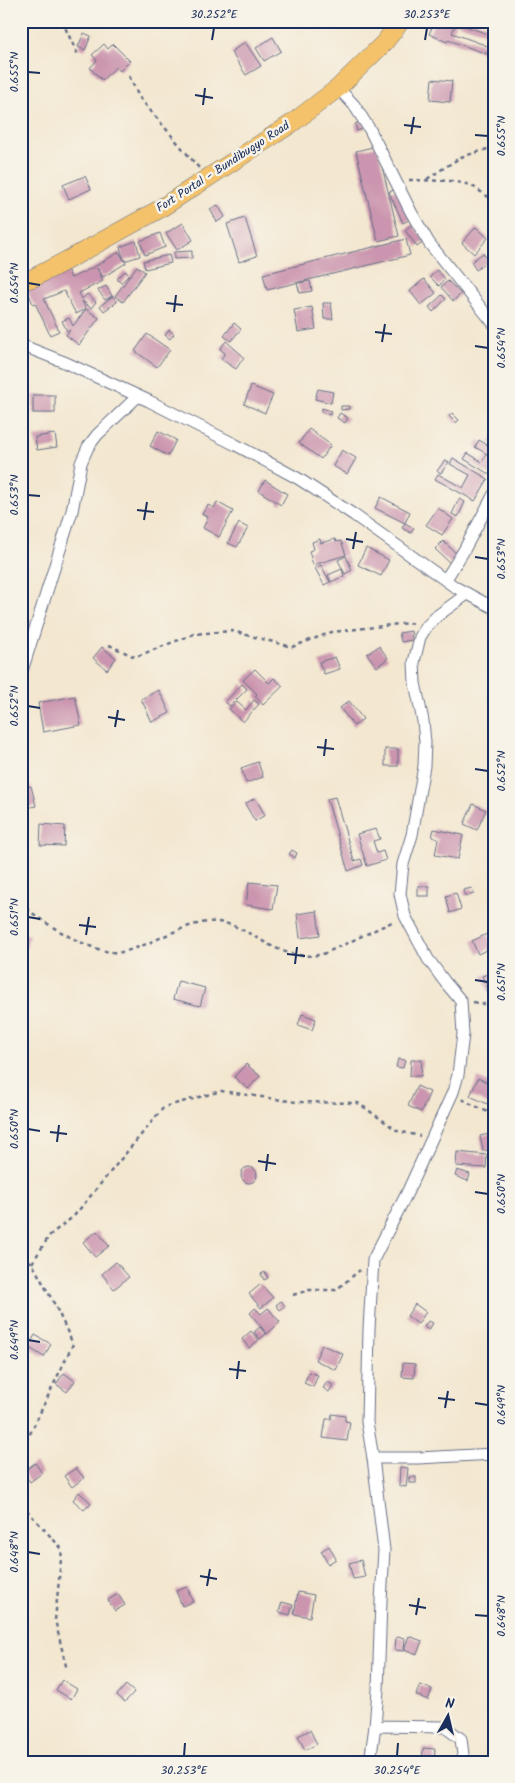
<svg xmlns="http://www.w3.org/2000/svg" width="515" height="1783" font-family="Kalam,sans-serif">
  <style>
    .building { fill: #cb95af }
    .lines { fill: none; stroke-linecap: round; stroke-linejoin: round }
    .minor-casing { stroke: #676f86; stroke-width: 13 }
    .primary-casing { stroke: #676f86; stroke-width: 19 }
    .path { stroke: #676f86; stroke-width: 2.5; stroke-dasharray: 4 4; stroke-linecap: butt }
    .minor { stroke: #fff; stroke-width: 11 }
    .primary { stroke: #f3c26a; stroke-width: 18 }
    .ticks { fill: none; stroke: #1b2f5e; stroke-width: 2 }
    .labels { text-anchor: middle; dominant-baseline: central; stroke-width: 5; stroke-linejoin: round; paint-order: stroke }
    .street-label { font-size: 12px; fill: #1b2f5e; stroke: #f7f3e8 }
    .neatline { fill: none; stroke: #1b2f5e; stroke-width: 2 }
    .ticks-label { font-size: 12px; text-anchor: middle; fill: #1b2f5e }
  </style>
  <rect width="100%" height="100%" fill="#f7f3e8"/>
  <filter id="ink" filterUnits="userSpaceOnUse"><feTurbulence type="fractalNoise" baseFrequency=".02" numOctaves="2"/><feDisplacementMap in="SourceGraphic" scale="10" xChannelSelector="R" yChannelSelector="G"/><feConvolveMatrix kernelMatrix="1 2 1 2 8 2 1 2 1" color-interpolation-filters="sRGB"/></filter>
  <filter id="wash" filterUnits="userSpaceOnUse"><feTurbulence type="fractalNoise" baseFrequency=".0096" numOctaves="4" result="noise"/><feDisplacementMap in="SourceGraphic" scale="20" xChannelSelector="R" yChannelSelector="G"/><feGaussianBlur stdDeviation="1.12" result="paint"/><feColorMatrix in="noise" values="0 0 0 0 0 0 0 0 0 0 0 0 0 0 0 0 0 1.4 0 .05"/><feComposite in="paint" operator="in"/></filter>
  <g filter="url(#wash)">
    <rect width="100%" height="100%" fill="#f3e7d0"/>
    <g id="blocks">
      <!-- building -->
      <g class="building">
        <polygon points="105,21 116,21 108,26"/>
        <polygon points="435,21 473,21 494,28 494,36 456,23 452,33 493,48 490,55 448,40 447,42 429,34"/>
        <polygon points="84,33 91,36 85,50 78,47"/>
        <polygon points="273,37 281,51 264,61 256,48"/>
        <polygon points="245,42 261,66 246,75 231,52"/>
        <polygon points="104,44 108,49 113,44 130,61 120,71 116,67 102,80 90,68 97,60 92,55"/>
        <polygon points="432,79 452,81 450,102 430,100"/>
        <polygon points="362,121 365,128 357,131 355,124"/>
        <polygon points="377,146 399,236 378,241 356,151"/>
        <polygon points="85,176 91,189 69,199 63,185"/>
        <polygon points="396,189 411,219 403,223 389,192"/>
        <polygon points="218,205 225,217 217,222 210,209"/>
        <polygon points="21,218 26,230 21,232"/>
        <polygon points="245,218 257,256 239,262 227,224"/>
        <polygon points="183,223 193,240 177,250 166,233"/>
        <polygon points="412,224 425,241 417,247 405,230"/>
        <polygon points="476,227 488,238 474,254 462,243"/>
        <polygon points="160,233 165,247 145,255 140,241"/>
        <polygon points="406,239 410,255 267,290 263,274"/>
        <polygon points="136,241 140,256 124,261 120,247"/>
        <polygon points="192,251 192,258 174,259 174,252"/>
        <polygon points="119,252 126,263 103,277 97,268 103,281 79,293 82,299 87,294 96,302 91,308 82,301 86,309 76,314 64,291 44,299 59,331 50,335 35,303 33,304 26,287 67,269 71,278 96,266"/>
        <polygon points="483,253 488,261 476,270 471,262"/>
        <polygon points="169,255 171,263 145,269 143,261"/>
        <polygon points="137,266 145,272 123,302 115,296"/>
        <polygon points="437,270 445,279 439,286 430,277"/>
        <polygon points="125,271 129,275 121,283 117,279"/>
        <polygon points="424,279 436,293 421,305 410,291"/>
        <polygon points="310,281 312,291 300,293 297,283"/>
        <polygon points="448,281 461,294 453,301 441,287"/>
        <polygon points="106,286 112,296 105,300 98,290"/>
        <polygon points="442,295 446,299 433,312 429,307"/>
        <polygon points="113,296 117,302 104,311 100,306"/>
        <polygon points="323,303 331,303 333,319 324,319"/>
        <polygon points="312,307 316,329 298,332 294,310"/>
        <polygon points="86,309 99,318 79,345 66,335 70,330 67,331 62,321 69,318 73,326"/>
        <polygon points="234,323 241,329 231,341 224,336"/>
        <polygon points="169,330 174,334 170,339 165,335"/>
        <polygon points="147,334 170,350 157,367 135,351"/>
        <polygon points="226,341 244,357 236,369 221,359 225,353 220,349"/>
        <polygon points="251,386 273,395 265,413 244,404"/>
        <polygon points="318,389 333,392 331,403 315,399"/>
        <rect x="33" y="395" width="22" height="18"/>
        <polygon points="341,406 349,406 349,409 341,410"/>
        <polygon points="322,408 331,411 330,415 321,412"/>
        <polygon points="340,413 348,418 345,423 337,418"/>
        <polygon points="452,413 459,420 456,423 449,416"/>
        <polygon points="309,429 331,445 321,459 299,443"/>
        <polygon points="158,431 176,440 168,456 150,446"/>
        <polygon points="55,434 57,447 37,450 35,437"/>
        <polygon points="494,434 494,445 489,442"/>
        <polygon points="479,440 494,449 494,473 492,476 464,459 468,453 482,462 487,454 475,447"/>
        <polygon points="342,450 356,458 347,474 333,466"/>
        <polygon points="453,458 488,479 475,501 435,479 438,474 463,488 470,475 450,464"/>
        <polygon points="445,460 449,462 441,473 437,471"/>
        <polygon points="265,480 287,494 281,505 259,491"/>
        <polygon points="381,497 410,512 405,523 375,508"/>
        <polygon points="459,499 465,502 458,517 452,514"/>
        <polygon points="217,502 233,511 219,537 203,528 208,517 202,514 208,505 214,508"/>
        <polygon points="438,508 453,519 442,535 426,525"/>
        <polygon points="239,523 248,528 237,547 228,543"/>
        <polygon points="405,523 414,528 411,533 402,528"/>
        <polygon points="320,539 321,543 335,539 336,542 341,541 346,555 313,565 309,551 314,549 312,542"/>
        <polygon points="443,541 458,555 451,564 435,549"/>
        <polygon points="366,548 389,560 381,576 358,565"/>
        <polygon points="346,556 352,570 345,574 338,560"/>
        <polygon points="321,565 330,582 324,585 315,568"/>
        <polygon points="342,569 344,576 331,582 328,575"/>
        <polygon points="411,631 412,640 401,642 399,633"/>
        <polygon points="379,646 388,658 377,667 367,654"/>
        <polygon points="102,647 116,658 107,670 93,658"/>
        <polygon points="335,657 340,669 324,674 319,662"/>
        <polygon points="255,669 269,683 274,678 283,686 263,705 255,696 257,694 243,680"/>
        <polygon points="242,684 247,689 230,706 225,702"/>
        <polygon points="159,690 170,713 152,722 141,699"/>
        <polygon points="75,696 81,725 43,732 38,703"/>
        <polygon points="254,700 259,704 243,722 229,709 237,702 246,710"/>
        <polygon points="349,701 363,719 354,726 340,708"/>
        <rect x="385" y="749" width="13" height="17"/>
        <polygon points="258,762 263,777 246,783 241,768"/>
        <polygon points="31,786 36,806 21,809 21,788"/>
        <polygon points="335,797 354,861 361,859 363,865 348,871 327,799"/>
        <polygon points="255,798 265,815 255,821 245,804"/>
        <polygon points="473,804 486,810 477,830 464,824"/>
        <polygon points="494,808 494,828 488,826"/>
        <polygon points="41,824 65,826 64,846 40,845"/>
        <polygon points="376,829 380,839 373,841 377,853 383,851 386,860 367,866 357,834"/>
        <polygon points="434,829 463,835 458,859 435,855 438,839 432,837"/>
        <polygon points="292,850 297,853 295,858 289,854"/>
        <polygon points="249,882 277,885 273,909 246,905"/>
        <rect x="418" y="886" width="11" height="10"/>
        <polygon points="472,888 474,894 465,896 463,890"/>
        <polygon points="456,893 461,909 450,913 446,896"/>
        <polygon points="317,911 320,935 300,938 297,914"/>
        <polygon points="21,933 29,935 26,949 21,948"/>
        <polygon points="487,934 493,947 478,954 472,941"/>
        <polygon points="490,973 494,981 494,991 489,993 482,976"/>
        <polygon points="178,981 205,988 200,1006 173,999"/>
        <polygon points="302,1014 316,1019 312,1030 298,1025"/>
        <polygon points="398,1059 405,1060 403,1068 396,1067"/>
        <polygon points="411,1060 422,1060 421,1076 410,1076"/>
        <polygon points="246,1064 260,1076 248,1089 234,1077"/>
        <polygon points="478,1078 494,1086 494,1107 470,1096"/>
        <polygon points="417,1086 430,1092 421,1112 408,1106"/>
        <polygon points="494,1133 494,1149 483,1151 480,1136"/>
        <polygon points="457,1152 487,1155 486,1168 456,1166"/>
        <circle cx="249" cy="1175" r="8"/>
        <polygon points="457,1170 470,1174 468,1181 455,1176"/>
        <polygon points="97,1231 109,1246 95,1257 83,1242"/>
        <polygon points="116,1262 129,1277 114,1289 102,1274"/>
        <polygon points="265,1272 268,1278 264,1280 261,1274"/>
        <polygon points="261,1284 273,1298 261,1308 249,1294"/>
        <polygon points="281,1301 285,1306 280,1310 276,1305"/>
        <polygon points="415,1304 426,1312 418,1324 407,1316"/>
        <polygon points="255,1308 261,1314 268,1308 280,1322 267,1334 250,1313"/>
        <polygon points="428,1321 433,1323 429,1330 424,1327"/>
        <polygon points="260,1327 266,1334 260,1339 254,1332"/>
        <polygon points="251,1331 259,1340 249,1348 242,1339"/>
        <polygon points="35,1335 51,1344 44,1357 28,1347"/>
        <polygon points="322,1345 343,1354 336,1370 315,1360"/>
        <polygon points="403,1363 415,1364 414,1378 402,1377"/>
        <polygon points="309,1372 318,1375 313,1387 304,1383"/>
        <polygon points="64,1373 75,1381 67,1392 56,1384"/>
        <polygon points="327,1382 333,1385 329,1392 323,1388"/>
        <polygon points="332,1414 345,1416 345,1421 350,1422 347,1441 323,1438 326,1419 331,1419"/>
        <polygon points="35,1463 42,1473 30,1482 23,1472"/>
        <polygon points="400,1467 408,1468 406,1487 399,1486"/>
        <polygon points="76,1468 84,1478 72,1487 64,1476"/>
        <rect x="409" y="1477" width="7" height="6"/>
        <polygon points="79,1492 91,1503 84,1510 73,1500"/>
        <polygon points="329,1546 336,1559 328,1564 321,1551"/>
        <polygon points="361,1560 365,1577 353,1579 349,1563"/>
        <polygon points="187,1587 193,1602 182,1606 176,1591"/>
        <polygon points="298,1592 314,1595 310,1617 294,1614"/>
        <polygon points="118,1594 125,1605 115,1611 108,1600"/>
        <polygon points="282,1602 293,1605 290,1615 279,1612"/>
        <polygon points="409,1636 422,1641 417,1654 404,1649"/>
        <polygon points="396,1637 405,1638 404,1651 395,1650"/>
        <polygon points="62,1680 77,1689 71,1699 56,1690"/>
        <polygon points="126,1685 134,1692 125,1702 117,1695"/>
        <polygon points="420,1685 432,1689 428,1700 416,1695"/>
        <polygon points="310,1730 317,1744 305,1750 298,1736"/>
        <polygon points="423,1748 435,1749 434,1762 422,1762"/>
      </g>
    </g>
  </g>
  <g filter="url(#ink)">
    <use href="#blocks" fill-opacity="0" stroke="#676f86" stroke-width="1"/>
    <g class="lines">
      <defs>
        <g id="minor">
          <polyline points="338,88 354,105 370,130 411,212 429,243 494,324"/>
          <polyline points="21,345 64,362 149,401 236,445 299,479 354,515 455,587 494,608"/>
          <polyline points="446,579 463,552 494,494"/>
          <polyline points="467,594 437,616 427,626 420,637 414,662 415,683 423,721 425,742 424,766 412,835 403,864 400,894 405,916 428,959 445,982 461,1001 463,1034 458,1075 453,1092 407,1193 373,1260 369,1329 367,1422 373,1458 418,1458 494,1454"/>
          <polyline points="21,674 72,511 81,463 88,447 97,435 138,396"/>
          <polyline points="373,1458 384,1550 381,1601 378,1690 375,1726 445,1727 461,1739 464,1762"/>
          <polyline points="370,1762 375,1726"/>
        </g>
        <polyline id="primary" points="21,281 33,278 75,256 158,210 291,124 338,88 384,43 401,21"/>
      </defs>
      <!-- minor casing -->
      <use href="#minor" class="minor-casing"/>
      <!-- primary casing -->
      <use href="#primary" class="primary-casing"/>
      <!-- path -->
      <g class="path">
        <polyline points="62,21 78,55"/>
        <polyline points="129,76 139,97 199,168"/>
        <polyline points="427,179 461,157 494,147"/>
        <polyline points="409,180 452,181 471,185 494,201"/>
        <polyline points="489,593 494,588"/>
        <polyline points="109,645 135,657 194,634 232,631 292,647 332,632 408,623 416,624"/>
        <path d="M21,903C38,921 97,957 122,952C150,946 179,925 208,922C247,918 271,962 318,955C326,954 335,948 343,945C360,937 377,929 394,921"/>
        <polyline points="473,1002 494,1006"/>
        <polyline points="462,1099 471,1104 494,1115"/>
        <polyline points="21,1256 32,1263 56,1307 73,1344 28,1438 21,1449"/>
        <polyline points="32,1263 50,1235 74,1216 164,1107 221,1091 296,1102 358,1103 398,1131 420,1136"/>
        <polyline points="293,1295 309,1290 336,1290 360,1270"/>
        <polyline points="21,1504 62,1549 55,1620 67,1670"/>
      </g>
      <!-- minor -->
      <use href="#minor" class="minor"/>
      <!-- primary -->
      <use href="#primary" class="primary"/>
    </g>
  </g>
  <!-- ticks -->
  <path class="ticks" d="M212,40L214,28M425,40L427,28M28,72L40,73M195,95L213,98M203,105L205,88M404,125L421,127M411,134L414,117M475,135L488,136M28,283L40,285M166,303L183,305M174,312L176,295M375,332L392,334M382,342L385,324M475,346L488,348M28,495L40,496M137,510L154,512M144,520L147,502M346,539L363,542M353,549L356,532M475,557L488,559M28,706L40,708M108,717L125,720M115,727L118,710M317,747L334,749M324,756L326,739M475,769L488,771M28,917L40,919M79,925L96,927M86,935L89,917M287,954L305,956M295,964L297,947M475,980L488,982M28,1129L40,1131M50,1132L67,1134M57,1142L59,1125M258,1161L276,1164M266,1171L268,1154M475,1192L488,1194M28,1340L40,1342M229,1369L246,1371M237,1379L239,1361M438,1398L455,1400M475,1403L488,1405M445,1408L448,1391M28,1552L40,1554M200,1576L217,1579M207,1586L210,1569M409,1605L426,1608M416,1615L419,1598M475,1615L488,1616M184,1756L185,1743M397,1756L398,1743"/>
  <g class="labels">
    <!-- street labels -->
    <g class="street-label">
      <text transform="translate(223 167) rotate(-33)">Fort Portal - Bundibugyo Road</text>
    </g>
  </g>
  <!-- margin -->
  <rect width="515" height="1783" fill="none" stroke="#f7f3e8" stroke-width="55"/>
  <!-- north arrow -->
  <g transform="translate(448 1716) rotate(8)" stroke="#f7f3e8" stroke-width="4" paint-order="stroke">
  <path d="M0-4L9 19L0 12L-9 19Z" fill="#1b2f5e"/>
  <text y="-8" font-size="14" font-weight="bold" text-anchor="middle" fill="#1b2f5e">N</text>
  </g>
  <rect x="28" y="28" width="460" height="1728" class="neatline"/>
  <g class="ticks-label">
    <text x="214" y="18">30.252°E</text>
    <text x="427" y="18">30.253°E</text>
    <text transform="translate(14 72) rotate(-90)" y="4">0.655°N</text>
    <text transform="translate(501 136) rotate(-90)" y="4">0.655°N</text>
    <text transform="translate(14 283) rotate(-90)" y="4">0.654°N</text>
    <text transform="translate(501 348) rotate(-90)" y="4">0.654°N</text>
    <text transform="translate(14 495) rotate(-90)" y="4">0.653°N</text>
    <text transform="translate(501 559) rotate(-90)" y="4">0.653°N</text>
    <text transform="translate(14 706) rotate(-90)" y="4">0.652°N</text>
    <text transform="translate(501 771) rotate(-90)" y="4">0.652°N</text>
    <text transform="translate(14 917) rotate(-90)" y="4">0.651°N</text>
    <text transform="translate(501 982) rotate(-90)" y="4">0.651°N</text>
    <text transform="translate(14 1129) rotate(-90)" y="4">0.650°N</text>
    <text transform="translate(501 1194) rotate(-90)" y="4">0.650°N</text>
    <text transform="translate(14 1340) rotate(-90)" y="4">0.649°N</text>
    <text transform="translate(501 1405) rotate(-90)" y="4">0.649°N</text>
    <text transform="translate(14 1552) rotate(-90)" y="4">0.648°N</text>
    <text transform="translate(501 1616) rotate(-90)" y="4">0.648°N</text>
    <text x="184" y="1774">30.253°E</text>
    <text x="397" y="1774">30.254°E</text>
  </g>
</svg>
